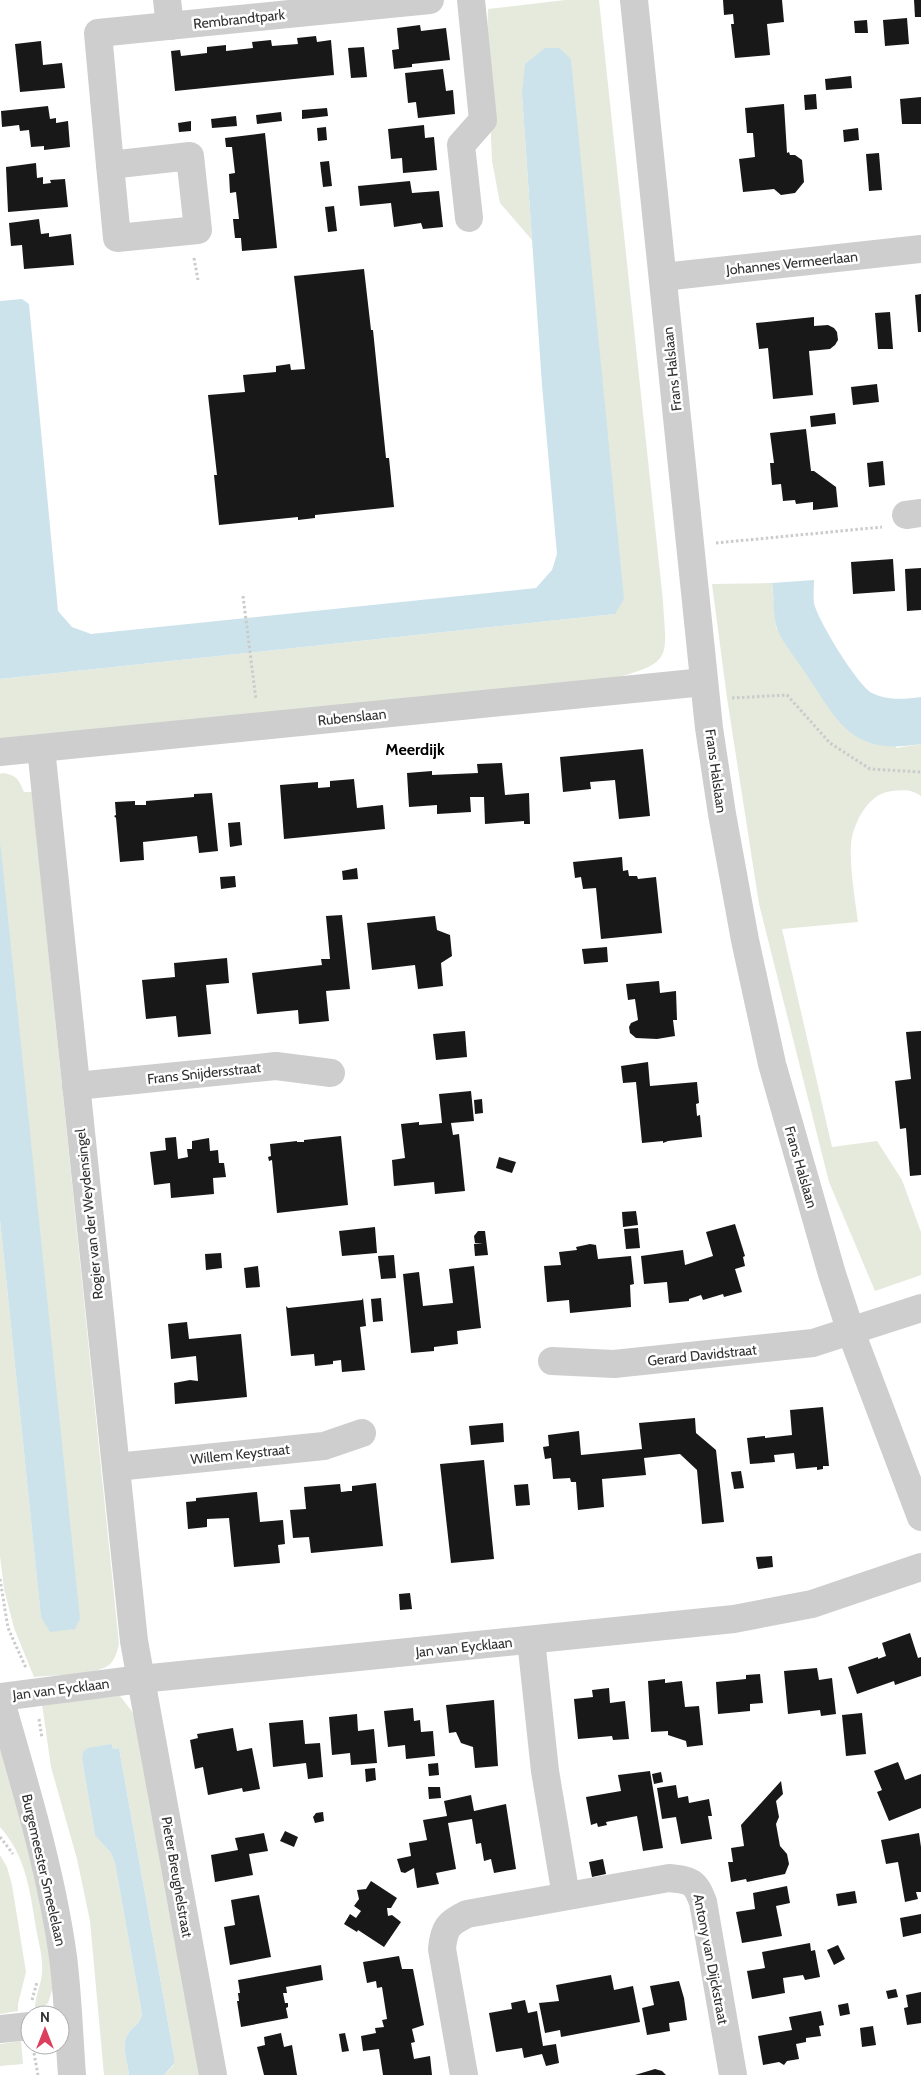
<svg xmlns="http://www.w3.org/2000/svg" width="921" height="2075" font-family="Cabin,sans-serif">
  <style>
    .green { fill: #e5eadd }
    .water { fill: #cde3eb }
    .building { fill: #181818 }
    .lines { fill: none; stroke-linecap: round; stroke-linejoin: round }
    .path { stroke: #cbcbcb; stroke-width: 3; stroke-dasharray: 2.5 2.5; stroke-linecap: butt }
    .minor { stroke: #cecece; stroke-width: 28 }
    .labels { text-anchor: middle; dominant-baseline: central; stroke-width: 5; stroke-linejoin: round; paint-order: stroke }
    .street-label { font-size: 14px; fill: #313131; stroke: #fff }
    .quarter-label { font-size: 16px; font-weight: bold; fill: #000; stroke: #fff }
  </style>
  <rect width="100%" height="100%" fill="#fff"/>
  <!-- green -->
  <g class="green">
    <path d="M565,0H599L663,601C666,657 674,662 615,678L0,742V679L615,614L522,94L532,240L500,203L492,161L487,38L488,9Z"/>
    <path d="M772,583L776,628L897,748L921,744V796C912,789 902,790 892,791C870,793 857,817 852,837C848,858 855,899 858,922L782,929L832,1147L877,1141L902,1180L921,1232V1275L875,1291L829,1182L759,904L727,698L712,584Z"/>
    <path d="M3,773C17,775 19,780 24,792H32L119,1644C117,1652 115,1660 109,1665C94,1676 52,1675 34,1677L14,1628L4,1589L0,1556V1220L41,1616L0,840V774Z"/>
    <path d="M120,1696L137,1718L201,2075H164L174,2065V2056L119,1748L113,1749L112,1744L82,1759L95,1834L111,1853L115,1862L142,2014C139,2027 131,2026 127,2036C121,2046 128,2064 129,2075H104L90,1921L77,1859L51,1767L42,1704Z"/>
    <path d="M0,1748L22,1819L44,1904L53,1987L48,2003L35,2012C34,1997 42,1985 42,1970C43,1956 38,1941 36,1928C30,1891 26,1856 0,1827Z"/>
    <polygon points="0,1855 7,1867 12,1885 26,1972 18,2004 18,2011 0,2014"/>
    <polygon points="21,2041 23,2064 0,2066 0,2044"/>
  </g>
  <!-- water -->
  <g class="water">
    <polygon points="545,48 559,48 571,59 624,599 615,614 0,679 0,301 22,299 29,304 58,611 72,627 91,634 536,588 552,570 557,554 542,385 522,94 525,64"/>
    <path d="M814,580C814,587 813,596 814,603C817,619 858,686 872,693C888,701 904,699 921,697V744C854,755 841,727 808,677C798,661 784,645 777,629C773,618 774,595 772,583Z"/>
    <polygon points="0,840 80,1619 75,1629 50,1632 41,1617 0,1220"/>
    <path d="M112,1744L113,1749L119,1748L174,2056V2064L164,2075H129C128,2064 121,2046 127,2036C131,2026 139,2027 142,2014L115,1863L111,1853L95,1835L82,1759L83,1752L88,1748Z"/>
  </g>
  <!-- building -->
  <g class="building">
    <polygon points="723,0 782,0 784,22 767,24 770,55 735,58 731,24 734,24 733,14 724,15"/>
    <polygon points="914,0 921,0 921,17 915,17"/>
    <polygon points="907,18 909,44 885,46 883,20"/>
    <polygon points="867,20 868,33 855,33 854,21"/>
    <polygon points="420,25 421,31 446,28 450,60 412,64 412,67 394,69 392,50 399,49 397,28"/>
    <polygon points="316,36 317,42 331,40 334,75 175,91 171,51 180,50 181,56 207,53 207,47 226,45 226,51 253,48 252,42 271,40 272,46 298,44 297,38"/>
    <polygon points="41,41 43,65 62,63 65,88 20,92 15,44"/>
    <polygon points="364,47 367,77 351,78 348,48"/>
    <polygon points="443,69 446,91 453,90 455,114 418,118 416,102 408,103 405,73"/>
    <polygon points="851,76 852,88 826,90 825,79"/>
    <polygon points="816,94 817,109 805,110 804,95"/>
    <polygon points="921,97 921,124 902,124 900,99"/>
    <polygon points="784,104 787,153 789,152 790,155 795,155 802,160 804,182 795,193 781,195 774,189 743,192 739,159 755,157 753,133 747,133 745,108"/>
    <polygon points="48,106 50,119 56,118 56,123 68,121 70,147 44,150 44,146 31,147 29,130 20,131 19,125 2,127 1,111"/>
    <polygon points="327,108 328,116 302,119 302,110"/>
    <polygon points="281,112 282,121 257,124 256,115"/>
    <polygon points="236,116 237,126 212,128 211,119"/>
    <polygon points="191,121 191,131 179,132 178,123"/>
    <polygon points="424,125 425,138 434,137 437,170 403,173 402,158 391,159 388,129"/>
    <polygon points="326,127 327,140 318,141 317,128"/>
    <polygon points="858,128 859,140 844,142 843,130"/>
    <polygon points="265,133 277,248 242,251 241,238 235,238 234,229 233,219 239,219 236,192 230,193 229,174 235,173 232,147 226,147 225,138"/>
    <polygon points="879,153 882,190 869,191 866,154"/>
    <polygon points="329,161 332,186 323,187 320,162"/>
    <polygon points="36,163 37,178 43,177 43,184 51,183 50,180 65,179 68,207 8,212 6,167"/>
    <polygon points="410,181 412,193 439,191 443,227 423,229 421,223 394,227 391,203 360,206 358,186"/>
    <polygon points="334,206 337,231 328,232 325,207"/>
    <polygon points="39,219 41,234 49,233 49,237 71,234 74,265 24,269 22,245 11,246 9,223"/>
    <polygon points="364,269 371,330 373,330 386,458 389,458 394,507 315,515 315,518 298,520 298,517 219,525 214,475 217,475 208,395 245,392 243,375 276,372 276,366 290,364 291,370 305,369 294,276"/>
    <polygon points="921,294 921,332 918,332 915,295"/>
    <polygon points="890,312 893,349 878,349 875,313"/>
    <polygon points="814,317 814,326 828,325 834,328 837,332 838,340 835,345 830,349 809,351 813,395 773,399 768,348 759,349 756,323"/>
    <polygon points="877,384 879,402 853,405 851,387"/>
    <polygon points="835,413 836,424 811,427 810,416"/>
    <polygon points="806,429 811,471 814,471 836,487 838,507 813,510 813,502 796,504 795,500 783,501 781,484 772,485 770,463 774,463 770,433"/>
    <polygon points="883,461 885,485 869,487 867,463"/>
    <polygon points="893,559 895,591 853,594 851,562"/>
    <polygon points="921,568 921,610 907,611 905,569"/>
    <polygon points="643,749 650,816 619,819 615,780 590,782 591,789 563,792 560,757"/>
    <polygon points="502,763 505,795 529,793 530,824 524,824 524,821 485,824 484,797 470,797 471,812 437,814 437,805 409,807 407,773 432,771 432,775 478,773 477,764"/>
    <polygon points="354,779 357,808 383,805 385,829 284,839 280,785 318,782 318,788 330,787 330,781"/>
    <polygon points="212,793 218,851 199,853 197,836 143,842 144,860 120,862 116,818 114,816 116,815 115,802 135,801 135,805 146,805 146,801 194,797 194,794"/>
    <polygon points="240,822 242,845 230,847 228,823"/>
    <polygon points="622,857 623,871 628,870 629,876 637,876 638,879 656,877 662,933 601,939 596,888 583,889 581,877 575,878 573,862"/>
    <polygon points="357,868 358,879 343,880 342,871"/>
    <polygon points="235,876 236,887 221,889 220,877"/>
    <polygon points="342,915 350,989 326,991 329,1021 299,1024 298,1010 257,1014 252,973 322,965 321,959 330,959 326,916"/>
    <polygon points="435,916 437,930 450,935 452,956 441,963 443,986 418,989 415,965 372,970 367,923"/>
    <polygon points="607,947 608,962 584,964 582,949"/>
    <polygon points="227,958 229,983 206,985 211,1034 178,1037 176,1016 146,1019 142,980 175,977 174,963"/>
    <polygon points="659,981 660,993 676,991 677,1020 673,1020 675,1036 657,1039 636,1038 630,1033 629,1027 631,1023 638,1020 635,999 628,1000 626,984"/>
    <polygon points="465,1031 467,1057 436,1060 433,1034"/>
    <polygon points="921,1031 921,1175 910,1176 906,1128 900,1129 895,1081 911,1079 906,1032"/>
    <polygon points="648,1062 650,1086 697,1082 699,1103 696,1104 697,1116 700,1115 702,1137 668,1141 663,1143 663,1141 642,1143 636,1082 623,1083 621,1066"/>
    <polygon points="471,1091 474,1121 451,1123 453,1135 459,1134 465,1191 435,1194 434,1182 394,1186 392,1160 405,1158 401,1124 419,1122 419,1125 442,1123 439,1094"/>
    <polygon points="482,1099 483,1113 475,1114 474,1100"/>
    <polygon points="341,1136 348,1205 277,1213 272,1160 269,1161 268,1157 271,1156 270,1144 297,1141 297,1142 304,1142 304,1140"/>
    <polygon points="176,1137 178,1159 188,1157 187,1149 192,1149 192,1141 209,1138 210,1151 218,1150 219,1163 224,1163 226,1177 213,1178 214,1194 171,1198 170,1183 154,1185 150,1152 166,1150 165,1138"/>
    <polygon points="499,1157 516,1162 512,1173 496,1168"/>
    <polygon points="636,1211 638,1225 623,1227 622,1212"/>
    <polygon points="735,1224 745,1256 743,1257 745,1266 735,1269 742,1292 724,1297 723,1294 703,1300 701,1295 689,1299 689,1301 669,1303 667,1282 644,1284 641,1256 683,1250 685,1265 713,1256 706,1232"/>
    <polygon points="375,1227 377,1253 342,1256 339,1231"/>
    <polygon points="638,1228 640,1248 626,1249 624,1229"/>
    <polygon points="478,1231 485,1231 488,1255 475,1256 474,1244 483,1243 475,1243 474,1236"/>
    <polygon points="590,1244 596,1245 598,1259 631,1256 634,1284 630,1285 631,1307 570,1313 569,1300 547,1302 544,1266 561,1265 559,1252 577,1250 576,1247"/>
    <polygon points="221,1253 222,1268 206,1270 205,1254"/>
    <polygon points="394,1255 396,1278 381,1279 378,1256"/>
    <polygon points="258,1266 260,1287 246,1288 244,1268"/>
    <polygon points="474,1266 481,1328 457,1331 458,1344 434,1347 434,1351 411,1353 403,1274 419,1272 423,1306 453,1303 449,1269"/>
    <polygon points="363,1298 366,1326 360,1327 365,1370 342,1372 341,1360 333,1361 333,1364 315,1366 314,1354 291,1356 286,1306 288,1308 362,1300"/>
    <polygon points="381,1298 383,1321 373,1322 371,1299"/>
    <polygon points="187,1322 189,1339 241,1334 247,1397 175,1404 174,1383 190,1380 198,1381 196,1356 171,1359 168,1324"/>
    <polygon points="823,1407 829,1466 823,1466 823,1469 817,1470 817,1467 796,1469 794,1453 774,1455 775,1462 750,1464 747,1438 765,1436 765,1438 792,1435 790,1410"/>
    <polygon points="695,1418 696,1433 716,1450 724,1522 702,1524 697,1470 680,1454 644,1458 646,1475 602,1479 604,1507 578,1510 576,1482 571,1482 570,1478 553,1479 551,1458 545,1459 543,1447 549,1446 548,1435 579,1431 581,1455 642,1449 639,1423"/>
    <polygon points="503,1423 504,1442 471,1445 469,1426"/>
    <polygon points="484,1460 494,1559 451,1563 440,1464"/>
    <polygon points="741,1471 744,1488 734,1489 731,1472"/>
    <polygon points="376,1483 383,1546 311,1553 309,1537 293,1538 290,1510 306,1509 304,1487 340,1484 341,1492 349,1491 352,1491 352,1486"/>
    <polygon points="528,1484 530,1505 516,1506 514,1485"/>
    <polygon points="257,1492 260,1522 283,1520 285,1544 278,1545 280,1563 234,1567 229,1518 207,1519 207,1527 188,1529 186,1502 196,1501 196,1498"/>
    <polygon points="772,1556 773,1567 758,1569 756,1557"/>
    <polygon points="410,1593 412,1609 400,1610 399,1594"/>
    <polygon points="910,1633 918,1658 921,1657 921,1676 895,1685 894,1681 857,1694 848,1667 878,1657 878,1659 886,1656 882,1643"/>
    <polygon points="817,1668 819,1680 832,1678 836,1714 821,1716 820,1710 788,1714 784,1671"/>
    <polygon points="760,1674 763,1703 750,1704 750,1711 718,1714 716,1682 746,1679 746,1675"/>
    <polygon points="665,1679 665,1683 682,1681 685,1707 699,1706 703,1745 687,1747 686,1741 668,1735 668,1731 651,1732 648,1681"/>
    <polygon points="609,1688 610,1703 625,1701 629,1739 613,1740 612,1736 578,1739 574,1699 593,1697 592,1690"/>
    <polygon points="494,1700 498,1766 475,1768 473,1747 461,1743 456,1732 449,1733 446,1705"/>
    <polygon points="413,1708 414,1721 420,1720 421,1732 433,1731 435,1756 406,1759 405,1745 388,1747 384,1711"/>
    <polygon points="862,1713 866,1754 846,1756 842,1715"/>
    <polygon points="357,1714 358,1731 374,1729 377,1763 351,1765 350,1753 332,1755 329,1717"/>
    <polygon points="303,1720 305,1744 320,1743 323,1777 308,1779 306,1763 273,1767 269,1723"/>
    <polygon points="233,1728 237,1751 252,1748 260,1789 243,1792 242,1788 208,1795 203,1767 195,1769 190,1740 198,1738 197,1734"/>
    <polygon points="898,1762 905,1780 921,1774 921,1808 889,1821 877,1792 882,1790 874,1771"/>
    <polygon points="438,1763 439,1775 429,1776 428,1764"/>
    <polygon points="375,1768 376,1780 366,1782 365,1769"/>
    <polygon points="650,1771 663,1848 643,1851 637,1816 606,1822 607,1825 598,1827 597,1823 591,1825 586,1797 621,1791 618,1775"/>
    <polygon points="661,1772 663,1782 654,1784 652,1774"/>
    <polygon points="781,1781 783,1794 776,1801 779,1817 776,1824 780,1846 787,1854 789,1864 785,1874 747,1882 746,1879 731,1882 728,1862 733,1862 731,1848 744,1846 741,1825"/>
    <polygon points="676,1785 678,1798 688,1796 689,1803 709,1799 712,1816 708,1816 712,1839 681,1844 676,1817 662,1819 657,1788"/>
    <polygon points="428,1787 440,1787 441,1798 429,1799"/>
    <polygon points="471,1795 474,1811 506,1804 516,1869 494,1873 491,1859 484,1861 481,1843 476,1844 472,1819 448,1823 456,1869 436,1873 439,1884 417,1888 414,1868 405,1873 401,1872 397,1859 411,1856 409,1843 427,1840 423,1820 447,1816 444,1801"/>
    <polygon points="323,1812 324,1821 315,1823 313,1817 316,1813"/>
    <polygon points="285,1831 298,1837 294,1847 280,1841"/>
    <polygon points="264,1833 268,1851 249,1854 253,1875 215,1882 211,1855 238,1850 235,1838"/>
    <polygon points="919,1833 921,1847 921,1892 916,1892 918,1899 905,1902 898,1862 886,1864 881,1840"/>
    <polygon points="603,1859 606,1874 592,1877 589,1862"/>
    <polygon points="371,1881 397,1898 391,1908 387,1908 388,1916 392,1915 401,1922 384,1947 358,1930 357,1932 344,1924 350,1914 356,1918 361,1911 354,1906 359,1899 357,1890 366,1889"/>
    <polygon points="787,1886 790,1903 776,1906 782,1936 742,1943 736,1912 755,1909 753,1893"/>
    <polygon points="855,1891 857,1903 838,1906 836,1894"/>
    <polygon points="259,1895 271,1957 230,1965 224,1927 235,1925 231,1900"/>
    <polygon points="921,1914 921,1933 903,1937 900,1918"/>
    <polygon points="810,1943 811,1951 815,1950 820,1977 805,1980 803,1975 783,1978 785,1993 752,1999 747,1971 765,1968 762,1952"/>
    <polygon points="838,1945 845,1959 834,1965 827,1950"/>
    <polygon points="399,1956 402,1969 413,1969 424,2025 412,2029 415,2042 411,2043 414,2059 430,2056 432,2075 383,2075 379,2049 363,2051 361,2036 376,2033 375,2028 384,2027 382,2020 387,2019 382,1987 377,1988 376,1981 367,1983 363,1962"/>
    <polygon points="321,1965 323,1980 286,1987 287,1993 283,1993 285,2003 288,2003 288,2007 286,2008 288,2018 241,2027 237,2001 239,2001 238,1993 240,1993 238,1980"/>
    <polygon points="611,1975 614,1990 633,1986 640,2022 561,2037 560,2030 545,2033 539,2003 559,2001 556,1985"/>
    <polygon points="679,1981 684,1998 687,2020 669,2023 670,2031 647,2035 642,2008 654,2005 650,1986"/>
    <polygon points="896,1989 898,1997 888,1999 886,1991"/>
    <polygon points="921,1992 921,2023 907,2025 904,2008 908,2007 906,1995"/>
    <polygon points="525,2000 528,2013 537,2011 543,2046 556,2044 559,2063 546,2066 542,2054 524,2058 522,2048 496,2052 489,2013 512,2009 511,2003"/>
    <polygon points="848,2003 850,2014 840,2016 838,2005"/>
    <polygon points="821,2011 824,2025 819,2026 821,2036 806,2038 806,2042 796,2044 799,2059 787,2061 784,2065 779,2062 763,2065 758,2036 792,2030 789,2017"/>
    <polygon points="873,2026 876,2045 862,2047 860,2028"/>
    <polygon points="281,2033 284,2047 292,2045 297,2075 264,2075 257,2047 265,2045 264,2037"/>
    <polygon points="345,2033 349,2051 342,2052 339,2034"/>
    <polygon points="655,2069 662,2071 666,2075 635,2075"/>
  </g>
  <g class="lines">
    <!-- path -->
    <g class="path">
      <polyline points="194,258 198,280"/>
      <polyline points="716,543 882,527"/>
      <polyline points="243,596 256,700"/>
      <polyline points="732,698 787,695 830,743 870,769 921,772"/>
      <polyline points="0,1579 8,1628 26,1668"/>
      <polyline points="39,1719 42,1738"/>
      <polyline points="0,1837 13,1854"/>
      <polyline points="32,2000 37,1982"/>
      <polyline points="34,2053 38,2075"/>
    </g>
    <!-- minor -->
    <g class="minor">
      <polyline points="167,0 170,26"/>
      <polyline points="634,0 709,728 722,814 745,940 772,1064 832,1274 851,1332 921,1517"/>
      <polygon points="190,156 198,230 117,238 110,165"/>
      <polyline points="110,165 98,33 430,0"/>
      <polyline points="469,218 461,145 483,120 471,0"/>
      <polyline points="663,277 921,249"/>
      <polyline points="906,515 921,513"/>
      <polyline points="41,748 134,1641 213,2075"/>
      <polyline points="0,752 704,682"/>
      <polyline points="76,1086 276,1066 331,1073"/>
      <polyline points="552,1361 614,1364 813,1343 921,1308"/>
      <polyline points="116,1467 324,1446 362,1433"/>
      <polyline points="531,1640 545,1771 566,1896"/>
      <polyline points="0,1697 141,1679 734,1619 812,1604 921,1567"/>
      <path d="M0,1698C24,1783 51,1869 63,1957C68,1996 69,2036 72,2075"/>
      <polyline points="0,2029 30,2026"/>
      <path d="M464,2075L442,1949C444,1928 448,1923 467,1914L669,1878C691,1880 695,1881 703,1902L733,2075"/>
    </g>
  </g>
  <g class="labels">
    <!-- street labels -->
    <g class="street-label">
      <text transform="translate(239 19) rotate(-6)">Rembrandtpark</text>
      <text transform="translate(792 263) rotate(-6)">Johannes Vermeerlaan</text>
      <text transform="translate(672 369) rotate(-96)">Frans Halslaan</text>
      <text transform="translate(352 717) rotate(-6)">Rubenslaan</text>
      <text transform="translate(716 771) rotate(82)">Frans Halslaan</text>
      <text transform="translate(204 1073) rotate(-6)">Frans Snijdersstraat</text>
      <text transform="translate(801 1167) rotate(74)">Frans Halslaan</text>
      <text transform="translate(89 1214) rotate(-96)">Rogier van der Weydensingel</text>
      <text transform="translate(702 1355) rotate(-6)">Gerard Davidstraat</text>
      <text transform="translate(240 1454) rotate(-6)">Willem Keystraat</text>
      <text transform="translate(464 1647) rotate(-6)">Jan van Eycklaan</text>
      <text transform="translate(61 1689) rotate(-7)">Jan van Eycklaan</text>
      <text transform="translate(44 1870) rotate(77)">Burgemeester Smeelelaan</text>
      <text transform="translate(177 1877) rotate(80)">Pieter Breughelstraat</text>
      <text transform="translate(711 1959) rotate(79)">Antony van Dijckstraat</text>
    </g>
    <!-- quarter labels -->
    <g class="quarter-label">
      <text x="415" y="749">Meerdijk</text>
    </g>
  </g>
  <!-- north arrow -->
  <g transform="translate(45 2030)"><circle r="24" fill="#ffffff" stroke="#adadad"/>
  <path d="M0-4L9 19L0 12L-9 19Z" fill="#dc3e5e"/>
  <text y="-8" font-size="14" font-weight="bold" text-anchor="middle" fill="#313131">N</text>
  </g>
</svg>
